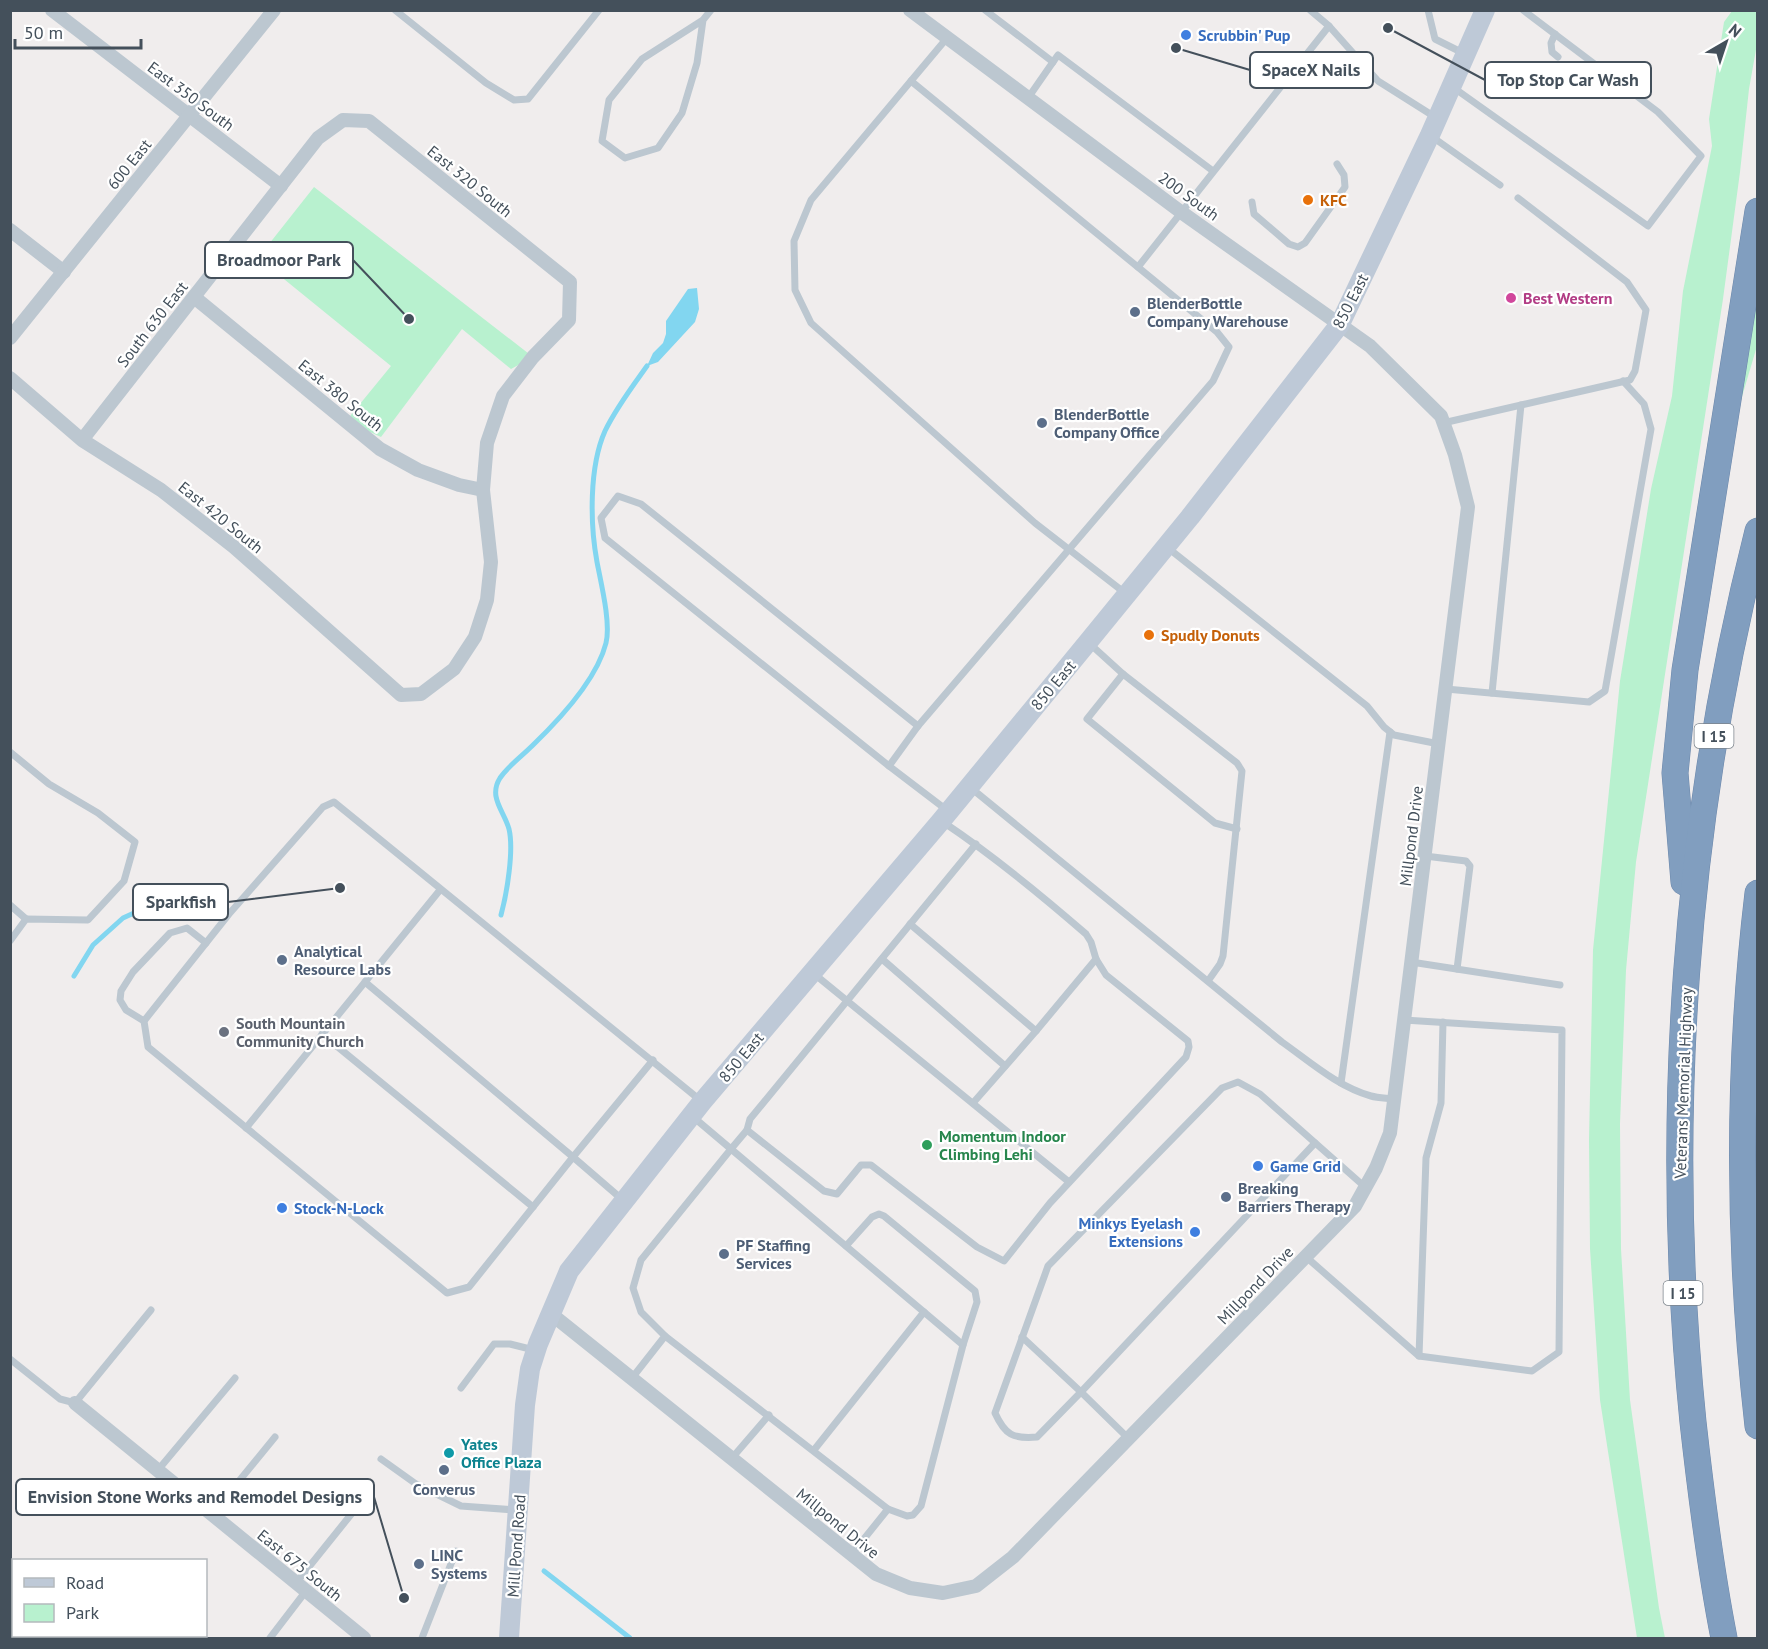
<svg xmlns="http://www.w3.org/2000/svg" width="1768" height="1649" font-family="'PT Sans',sans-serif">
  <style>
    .green { fill: #b8f1cf }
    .water { fill: #82d6f0 }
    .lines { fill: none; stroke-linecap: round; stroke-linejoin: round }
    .stream { stroke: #82d6f0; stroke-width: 5 }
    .highway-casing { stroke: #6d88ab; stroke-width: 27 }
    .lane { stroke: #bcc7d0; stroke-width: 7 }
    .street { stroke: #bcc7d0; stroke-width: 14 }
    .secondary { stroke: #bec9d7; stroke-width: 20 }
    .highway { stroke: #819ebf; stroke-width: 26 }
    .shop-dot { fill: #3f7fe0; stroke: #fff; stroke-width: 2 }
    .food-dot { fill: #e8710a; stroke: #fff; stroke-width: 2 }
    .hotel-dot { fill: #d1479c; stroke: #fff; stroke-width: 2 }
    .service-dot { fill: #5c6f8a; stroke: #fff; stroke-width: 2 }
    .worship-dot { fill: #6b7280; stroke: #fff; stroke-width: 2 }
    .leisure-dot { fill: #2e9e5b; stroke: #fff; stroke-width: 2 }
    .culture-dot { fill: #0f9aa8; stroke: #fff; stroke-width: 2 }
    .labels { text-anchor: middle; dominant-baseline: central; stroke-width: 4.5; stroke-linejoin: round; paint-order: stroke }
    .shield { fill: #fff; stroke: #7c848c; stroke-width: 1.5 }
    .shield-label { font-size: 15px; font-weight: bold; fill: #44505b }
    .shop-label { font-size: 16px; font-weight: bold; fill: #366cbe; stroke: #fff; text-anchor: start }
    .street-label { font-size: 16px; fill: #44505b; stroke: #fff }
    .food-label { font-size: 16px; font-weight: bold; fill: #c56008; stroke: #fff; text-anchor: start }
    .hotel-label { font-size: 16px; font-weight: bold; fill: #b23c85; stroke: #fff; text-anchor: start }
    .service-label { font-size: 16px; font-weight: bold; fill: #4e5e75; stroke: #fff; text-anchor: start }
    .worship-label { font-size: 16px; font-weight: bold; fill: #5b616d; stroke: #fff; text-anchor: start }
    .leisure-label { font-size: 16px; font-weight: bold; fill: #27864d; stroke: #fff; text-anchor: start }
    .culture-label { font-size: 16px; font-weight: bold; fill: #0d838f; stroke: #fff; text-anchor: start }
    .leader { fill: none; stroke: #44505b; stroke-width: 2 }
    .callout-dot { fill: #44505b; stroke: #fff; stroke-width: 2 }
    .callout { fill: #fff; stroke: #44505b; stroke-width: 2 }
    .callout-label { font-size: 18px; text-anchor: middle; font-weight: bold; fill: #44505b }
  </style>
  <rect width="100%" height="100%" fill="#f0eded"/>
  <!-- green -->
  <g class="green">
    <polygon points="1732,11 1757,11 1757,44 1749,89 1740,172 1723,299 1636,862 1626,970 1620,1124 1621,1249 1630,1400 1659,1608 1665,1638 1637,1638 1600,1400 1590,1249 1589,1140 1593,950 1620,681 1651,489 1672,396 1683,291 1712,146 1709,119 1724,22"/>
    <polygon points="314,187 533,357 511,369 462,329 381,437 346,421 391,366 258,258"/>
    <polygon points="1757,289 1757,346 1730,437"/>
  </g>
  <!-- water -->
  <polygon class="water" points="697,288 699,309 695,322 658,362 647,366 653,353 663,343 666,334 666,321 688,289"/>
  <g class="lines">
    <!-- stream -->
    <g class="stream">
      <path d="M501,915C507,893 514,850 509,829C504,811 488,797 500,778C508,766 522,756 532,746C559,720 597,679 606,643C611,623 601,583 597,562C590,524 589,467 605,431C616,408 632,387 647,366"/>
      <polyline points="74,976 93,945 123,918 158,902 187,886"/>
      <polyline points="544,1571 630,1638"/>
    </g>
    <defs>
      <g id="highway">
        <polyline points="1684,882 1675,773 1685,670 1758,211"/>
        <path d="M1758,893C1737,1069 1738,1249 1758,1426"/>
        <path d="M1724,1638C1710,1567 1701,1494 1693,1422C1663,1125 1684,821 1758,531"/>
      </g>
    </defs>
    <!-- highway casing -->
    <use href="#highway" class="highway-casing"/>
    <!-- lane -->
    <g class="lane">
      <polyline points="395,10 486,83 514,100 528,99 599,10"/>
      <polyline points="985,10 1053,62 1058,55 1213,171"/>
      <polyline points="1310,10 1329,26 1378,81 1435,117"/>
      <polyline points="1428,10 1435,39 1463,53"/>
      <polyline points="703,20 697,63 682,113 658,148 625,158 602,141 609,100 642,59 703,20 711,10"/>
      <polyline points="1555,34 1551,43 1552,52 1558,57"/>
      <polyline points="947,38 811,200 794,241 795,290 811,323 1035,523 1125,593"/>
      <polyline points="1574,69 1582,74 1590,72 1598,67"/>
      <polyline points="911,81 1217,332 1229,347 1213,381 918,726 889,766 948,811"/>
      <polyline points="1454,88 1648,226 1701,156 1658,112 1523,10"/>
      <polyline points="1028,98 1053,62"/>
      <polyline points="1431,136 1500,185"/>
      <polyline points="1252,202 1254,214 1289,244 1298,247 1305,243 1345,187 1344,175 1337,164"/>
      <polyline points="1138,267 1329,26"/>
      <polyline points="1443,423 1630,380 1635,371 1646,310 1627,282 1518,198"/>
      <polyline points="1168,548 1367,706 1384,727 1394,735 1439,744"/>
      <polyline points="1090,644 1123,674 1237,763 1242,771 1223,956 1220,964 1208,981"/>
      <polyline points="1123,674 1087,719 1215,823 1237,829"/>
      <polyline points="1446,689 1589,702 1605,691 1651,429 1644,404 1623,381"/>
      <polyline points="1492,693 1521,405"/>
      <polyline points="10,752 49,784 98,813 135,842 124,881 88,920 26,919 10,941"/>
      <polyline points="889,766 605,538 601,518 618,496 641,504 918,726"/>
      <path d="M971,788L1282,1042C1309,1061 1338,1087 1371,1096C1378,1098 1387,1098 1394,1099"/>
      <path d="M943,822C994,856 1040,894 1086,934L1091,942L1096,959L1106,975L1188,1041L1189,1047L1186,1057L1050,1203L1004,1261L977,1247L871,1165H861L837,1194L824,1191L747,1130L750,1119L976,844"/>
      <polyline points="1425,856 1466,861 1470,866 1457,969"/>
      <polyline points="10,905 26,919"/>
      <polyline points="910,924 1036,1031 1096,959"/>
      <polyline points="882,959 1005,1066"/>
      <polyline points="1411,962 1560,985"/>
      <polyline points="813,973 1069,1182"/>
      <polyline points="365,982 573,1157 653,1060"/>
      <polyline points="144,1021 126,1010 120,1000 121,991 133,972 170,933 187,928 206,943"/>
      <polyline points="322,1034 533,1207"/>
      <polyline points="1341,1083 1390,732"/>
      <polyline points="973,1103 1036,1031"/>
      <polyline points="246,1128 440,890"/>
      <polyline points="747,1130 731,1149 963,1345 921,1506 913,1515 907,1516 888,1509"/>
      <polyline points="624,1201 573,1157 469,1287 447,1293 148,1047 144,1021 229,914 323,807 334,802 700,1100"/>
      <polyline points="846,1246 872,1217 879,1214 884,1216 975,1291 977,1302 963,1345"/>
      <polyline points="1305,1256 1419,1356 1532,1371 1559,1352 1562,1030 1404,1020"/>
      <polyline points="665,1336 888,1509 851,1555"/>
      <polyline points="1022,1337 1081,1392 1315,1143"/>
      <polyline points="1419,1356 1426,1158 1441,1103 1443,1022"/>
      <polyline points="10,1359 60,1399 75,1403 151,1310"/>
      <polyline points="632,1378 665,1336 641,1312 633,1288 641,1260 731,1149 692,1116"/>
      <polyline points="461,1388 494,1344 510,1344 534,1350"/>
      <path d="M1128,1438L1081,1392L1037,1437C1013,1439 1005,1435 995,1413L1048,1266L1222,1088L1238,1082L1260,1094L1365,1187"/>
      <polyline points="814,1450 924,1312"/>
      <polyline points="732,1458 769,1415"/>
      <polyline points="381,1459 416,1484 461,1506 515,1510"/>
      <polyline points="158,1470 235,1378"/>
      <polyline points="212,1514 275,1437"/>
      <polyline points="296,1583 357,1507"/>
      <polyline points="270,1638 306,1591"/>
      <polyline points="422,1638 456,1551"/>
    </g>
    <!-- street -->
    <g class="street">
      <polyline points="52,10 281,186"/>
      <polyline points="10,230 64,272"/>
      <polyline points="194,297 380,449 418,470 459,485 483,490"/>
      <polyline points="10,338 274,10"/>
      <polyline points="10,378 82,440 161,490 234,547 401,695 421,694 454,669 475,637 487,600 491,562 483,490 487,443 503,396 533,357 569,320 570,282 369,121 343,120 318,138 82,440"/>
      <polyline points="550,1313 876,1574 910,1588 943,1593 976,1586 1013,1557 1355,1206 1376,1168 1390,1133 1468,507 1455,455 1441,416 1370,346 1181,212 910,10"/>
      <polyline points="75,1403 364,1638"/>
    </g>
    <!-- secondary -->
    <polyline class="secondary" points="509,1638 525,1405 530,1369 538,1344 569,1271 702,1102 941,821 1088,642 1190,517 1340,324 1430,135 1485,10"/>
    <!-- highway -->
    <use href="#highway" class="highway"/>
  </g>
  <!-- markers -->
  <g class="shop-dot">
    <circle cx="1186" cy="35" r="6"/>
    <circle cx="1258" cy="1166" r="6"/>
    <circle cx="282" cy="1208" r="6"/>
    <circle cx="1195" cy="1232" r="6"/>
  </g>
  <g class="food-dot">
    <circle cx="1308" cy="200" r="6"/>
    <circle cx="1149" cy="635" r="6"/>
  </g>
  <circle class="hotel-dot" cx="1511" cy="298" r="6"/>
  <g class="service-dot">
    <circle cx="1135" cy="312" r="6"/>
    <circle cx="1042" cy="423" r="6"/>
    <circle cx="282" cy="960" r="6"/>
    <circle cx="1226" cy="1197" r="6"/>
    <circle cx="724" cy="1254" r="6"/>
    <circle cx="444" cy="1470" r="6"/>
    <circle cx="419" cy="1564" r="6"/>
  </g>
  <circle class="worship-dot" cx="224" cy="1032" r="6"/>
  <circle class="leisure-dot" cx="927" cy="1145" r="6"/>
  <circle class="culture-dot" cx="449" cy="1453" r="6"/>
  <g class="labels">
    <!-- shield labels -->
    <g class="shield">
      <rect x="1694.5" y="724" width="39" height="24" rx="4.5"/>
      <rect x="1663.5" y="1281" width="39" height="24" rx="4.5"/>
    </g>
    <g class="shield-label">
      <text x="1714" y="736">I 15</text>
      <text x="1683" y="1293">I 15</text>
    </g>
    <!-- shop labels -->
    <g class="shop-label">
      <text x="1198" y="35">Scrubbin' Pup</text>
      <text x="1270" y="1166">Game Grid</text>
      <text x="294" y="1208">Stock-N-Lock</text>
      <text x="1183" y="1223" text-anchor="end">Minkys Eyelash<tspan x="1183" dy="18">Extensions</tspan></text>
    </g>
    <!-- street labels -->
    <g class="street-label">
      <text transform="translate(191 96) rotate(37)">East 350 South</text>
      <text transform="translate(129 164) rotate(-51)">600 East</text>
      <text transform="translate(470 181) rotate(39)">East 320 South</text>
      <text transform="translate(1189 196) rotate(36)">200 South</text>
      <text transform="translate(1350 301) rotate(-63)">850 East</text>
      <text transform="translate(152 324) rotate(-52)">South 630 East</text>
      <text transform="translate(341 395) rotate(39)">East 380 South</text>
      <text transform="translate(221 517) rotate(39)">East 420 South</text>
      <text transform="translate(1053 685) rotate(-50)">850 East</text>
      <text transform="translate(1411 836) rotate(-83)">Millpond Drive</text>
      <text transform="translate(741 1057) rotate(-50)">850 East</text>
      <text transform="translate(1683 1083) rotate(-88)">Veterans Memorial Highway</text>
      <text transform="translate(1255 1285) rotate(-46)">Millpond Drive</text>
      <text transform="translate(838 1523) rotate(39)">Millpond Drive</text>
      <text transform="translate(516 1546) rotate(-86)">Mill Pond Road</text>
      <text transform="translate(300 1565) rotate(39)">East 675 South</text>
    </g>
    <!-- food labels -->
    <g class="food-label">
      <text x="1320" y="200">KFC</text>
      <text x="1161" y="635">Spudly Donuts</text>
    </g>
    <!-- hotel labels -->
    <g class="hotel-label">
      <text x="1523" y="298">Best Western</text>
    </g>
    <!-- service labels -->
    <g class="service-label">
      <text x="1147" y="303">BlenderBottle<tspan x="1147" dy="18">Company Warehouse</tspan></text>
      <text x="1054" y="414">BlenderBottle<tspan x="1054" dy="18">Company Office</tspan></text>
      <text x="294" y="951">Analytical<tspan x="294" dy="18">Resource Labs</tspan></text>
      <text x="1238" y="1188">Breaking<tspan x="1238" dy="18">Barriers Therapy</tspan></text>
      <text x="736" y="1245">PF Staffing<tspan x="736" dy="18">Services</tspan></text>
      <text x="444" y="1489" text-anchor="middle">Converus</text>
      <text x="431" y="1555">LINC<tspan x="431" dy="18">Systems</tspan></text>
    </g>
    <!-- worship labels -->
    <g class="worship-label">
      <text x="236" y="1023">South Mountain<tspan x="236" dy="18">Community Church</tspan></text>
    </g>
    <!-- leisure labels -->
    <g class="leisure-label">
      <text x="939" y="1136">Momentum Indoor<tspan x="939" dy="18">Climbing Lehi</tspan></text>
    </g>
    <!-- culture labels -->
    <g class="culture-label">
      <text x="461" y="1444">Yates<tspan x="461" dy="18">Office Plaza</tspan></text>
    </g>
  </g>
  <!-- callouts -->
  <path class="leader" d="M1176 48L1250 70M1388 28L1485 80M409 319L353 260M340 888L228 902M404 1598L374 1497"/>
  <g class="callout-dot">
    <circle cx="1176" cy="48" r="6"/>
    <circle cx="1388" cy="28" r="6"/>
    <circle cx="409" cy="319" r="6"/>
    <circle cx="340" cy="888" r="6"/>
    <circle cx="404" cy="1598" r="6"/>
  </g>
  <g class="callout">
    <rect x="1250" y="52" width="123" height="36" rx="6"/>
    <rect x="1485" y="62" width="166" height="36" rx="6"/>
    <rect x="205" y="242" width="148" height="36" rx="6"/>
    <rect x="133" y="884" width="95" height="36" rx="6"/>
    <rect x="16" y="1479" width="358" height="36" rx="6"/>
  </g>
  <g class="callout-label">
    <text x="1311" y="76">SpaceX Nails</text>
    <text x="1568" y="86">Top Stop Car Wash</text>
    <text x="279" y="266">Broadmoor Park</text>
    <text x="181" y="908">Sparkfish</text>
    <text x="195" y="1503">Envision Stone Works and Remodel Designs</text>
  </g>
  <!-- border -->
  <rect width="1768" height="1649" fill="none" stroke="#44505b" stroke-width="24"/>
  <!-- legend -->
  <rect x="12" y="1559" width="195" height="78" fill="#ffffff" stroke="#b4b9bd" stroke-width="1.5"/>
  <rect x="24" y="1578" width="30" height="9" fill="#bec9d7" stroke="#b4b9bd" stroke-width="1.5"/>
  <text x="66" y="1589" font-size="18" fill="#44505b">Road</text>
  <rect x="24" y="1604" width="30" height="18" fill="#b8f1cf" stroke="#b4b9bd" stroke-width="1.5"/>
  <text x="66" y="1619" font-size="18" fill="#44505b">Park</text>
  <!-- north arrow -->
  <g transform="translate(1726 42) rotate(39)" stroke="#ffffff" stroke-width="4.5" paint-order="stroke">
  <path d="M0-4.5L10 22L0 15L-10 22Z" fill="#44505b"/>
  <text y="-9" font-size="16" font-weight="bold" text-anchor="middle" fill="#44505b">N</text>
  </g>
  <!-- scale -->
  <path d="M15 39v9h126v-9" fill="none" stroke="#44505b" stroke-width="3"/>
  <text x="24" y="39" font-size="18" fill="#44505b" stroke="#ffffff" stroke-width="4.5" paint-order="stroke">50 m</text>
</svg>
